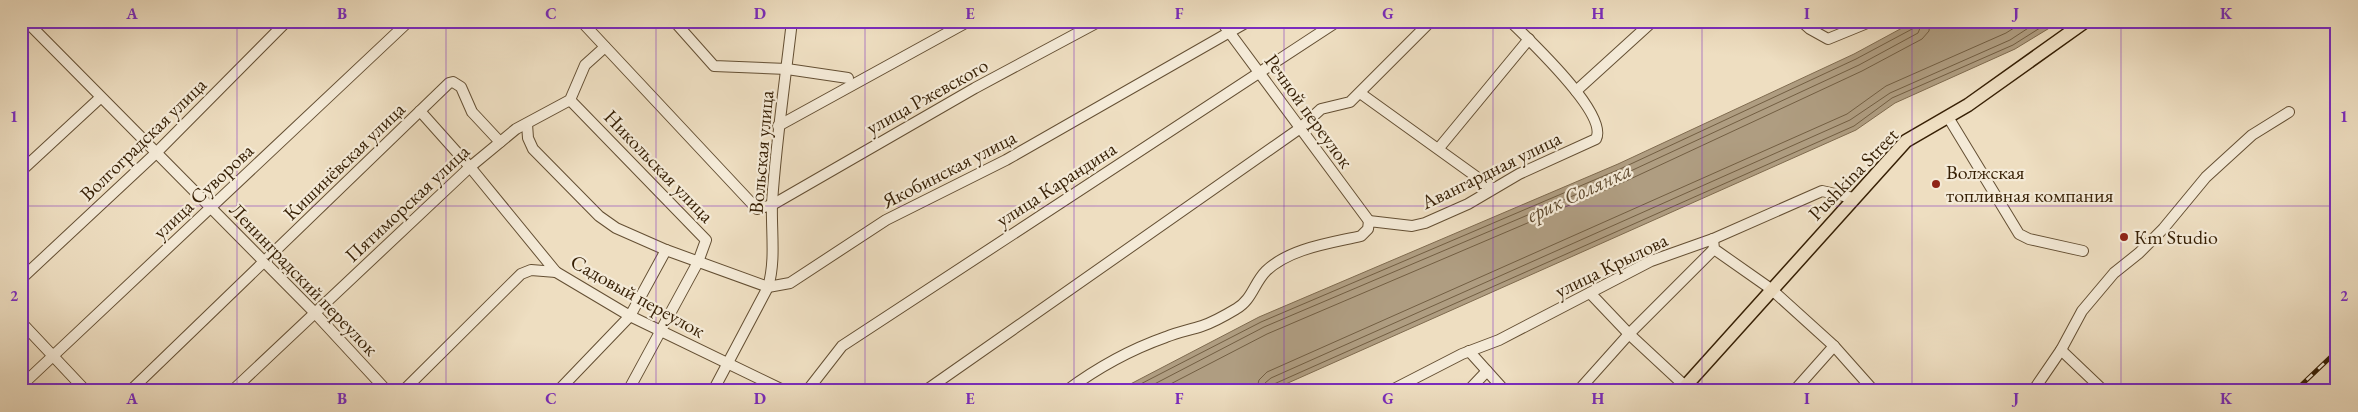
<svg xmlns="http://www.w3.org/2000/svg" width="2358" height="412" font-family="'EB Garamond',serif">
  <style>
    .water { fill: #af9d81; stroke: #7f6b4f }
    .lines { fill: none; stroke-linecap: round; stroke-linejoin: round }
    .shore { stroke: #725e42; stroke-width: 1 }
    .minor-casing { stroke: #644f33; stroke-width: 12 }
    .major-casing { stroke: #361f04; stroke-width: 15 }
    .minor { stroke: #f4ead7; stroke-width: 10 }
    .major { stroke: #eedec1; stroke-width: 12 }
    .rail-casing { stroke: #361f04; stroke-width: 4.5 }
    .rail { stroke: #f4ead7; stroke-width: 2.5; stroke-dasharray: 8; stroke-linecap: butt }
    .grid { fill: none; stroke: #7b2cbf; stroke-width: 1; stroke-opacity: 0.55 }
    .poi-dot { fill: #8f2418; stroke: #f4ead7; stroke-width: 2 }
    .labels { text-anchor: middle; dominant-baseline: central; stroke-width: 4.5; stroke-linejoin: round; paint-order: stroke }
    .street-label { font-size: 20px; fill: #361f04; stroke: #f4ead7 }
    .poi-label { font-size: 20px; fill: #361f04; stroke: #f4ead7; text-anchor: start }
    .water-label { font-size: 21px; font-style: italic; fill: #604b30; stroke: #f4ead7 }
    .neatline { fill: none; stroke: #7b2cbf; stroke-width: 2 }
    .grid-label { font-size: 16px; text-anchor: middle; font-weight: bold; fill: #7b2cbf }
  </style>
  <rect width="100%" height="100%" fill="#eedec1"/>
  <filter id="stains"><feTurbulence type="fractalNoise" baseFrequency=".004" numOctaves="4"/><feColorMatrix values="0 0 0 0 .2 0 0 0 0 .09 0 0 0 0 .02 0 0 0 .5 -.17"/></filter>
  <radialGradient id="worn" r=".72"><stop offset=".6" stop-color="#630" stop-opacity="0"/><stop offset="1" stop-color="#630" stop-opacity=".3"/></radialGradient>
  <!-- water -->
  <polygon class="water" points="1915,21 2061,21 2015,49 1895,103 1856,130 1270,391 1117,391 1259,317 1618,164 1854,54"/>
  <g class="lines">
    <!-- shore -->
    <g class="shore">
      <polyline points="1127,391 1261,322 1620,169 1856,59 1914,28 1917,21"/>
      <polyline points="1141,391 1264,327 1622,175 1859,65 1918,33 1923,21"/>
      <polyline points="1157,391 1267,334 1626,181 1862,71 1922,39 1929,31 1930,21"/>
      <polyline points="1256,391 1259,380 1267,372 1847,114 1886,86 2006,33 2025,21"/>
      <polyline points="1264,391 1265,383 1271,378 1850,120 1890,93 2010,40 2039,21"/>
      <polyline points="1270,391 1274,384 1854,126 1892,98 2013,45 2051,21"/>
    </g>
    <defs>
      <g id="minor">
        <polyline points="26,21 314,312 387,391"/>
        <polyline points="581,21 757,209 772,205 975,88 1100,21"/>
        <polyline points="674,21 714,66 787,69 848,78"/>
        <polyline points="1221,21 1369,221"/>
        <polyline points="1801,21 1810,29 1828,39 1872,21"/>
        <polyline points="1576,91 1653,21"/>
        <polyline points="1360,93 1492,188"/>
        <polyline points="570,100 706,240 698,262 628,391"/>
        <polyline points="420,111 470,167 556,272 630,316 785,391"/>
        <polyline points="1948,117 2019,234 2029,239 2083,251"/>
        <polyline points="527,124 528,138 533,149 599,216 616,228 666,250 768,287 790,283 886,220 1006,160 1249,21"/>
        <polyline points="778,126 969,21"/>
        <polyline points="1439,148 1529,39"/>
        <polyline points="21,171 100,98"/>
        <polyline points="1713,239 1714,249 1771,289 1834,346 1874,391"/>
        <polyline points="21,279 155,154 287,21"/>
        <polyline points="1590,293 1629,334 1685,386"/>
        <polyline points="21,322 86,391"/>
        <polyline points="2061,350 2104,391"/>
        <polyline points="1469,351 1505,391"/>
        <polyline points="21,386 409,21"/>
        <polyline points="130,391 449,83 453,82 461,87 472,112 500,142"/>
        <polyline points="232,391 470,167 516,129 570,100 585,65 605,47"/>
        <polyline points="403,391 521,274 531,270 556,272"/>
        <polyline points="558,391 630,316 666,250"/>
        <path d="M713,391L768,287C776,260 771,231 772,203C776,142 785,82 792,21"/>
        <polyline points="807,391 842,346 1338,21"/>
        <polyline points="925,391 1299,129 1321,109 1350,102 1431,21"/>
        <path d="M1066,391C1097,368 1129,350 1166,337C1178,332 1190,330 1202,326C1214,322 1226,315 1236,309C1252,300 1254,283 1266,271C1290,248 1331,243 1361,236L1368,229L1369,221L1412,226L1425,223L1468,204L1519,174L1596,139C1609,114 1528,39 1510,21"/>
        <polyline points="1390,391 1462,354 1499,340 1651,261 1713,239 1822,191 1853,198"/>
        <polyline points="1468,391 1487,371"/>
        <polyline points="1578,391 1629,334 1714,249"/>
        <polyline points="1794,391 1834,346"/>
        <polyline points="2033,391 2061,350 2082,311 2114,273 2139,253 2163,229 2206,177 2252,135 2289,112"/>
      </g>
      <polyline id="major" points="1681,391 1906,141 1968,105 2086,21"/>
    </defs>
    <!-- minor casing -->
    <use href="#minor" class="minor-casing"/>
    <!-- major casing -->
    <use href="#major" class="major-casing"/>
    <!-- minor -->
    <use href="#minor" class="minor"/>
    <!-- major -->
    <use href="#major" class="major"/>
    <defs>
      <polyline id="rail" points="2295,391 2337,351"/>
    </defs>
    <!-- rail casing -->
    <use href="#rail" class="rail-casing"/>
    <!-- rail -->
    <use href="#rail" class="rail"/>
  </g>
  <!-- grid -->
  <path class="grid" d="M237,21V391M446,21V391M656,21V391M865,21V391M1074,21V391M1284,21V391M1493,21V391M1702,21V391M1912,21V391M2121,21V391M21,206H2337"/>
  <!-- markers -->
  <g class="poi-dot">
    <circle cx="1936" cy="184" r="5"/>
    <circle cx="2124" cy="237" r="5"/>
  </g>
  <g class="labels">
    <!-- street labels -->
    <g class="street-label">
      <text transform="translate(927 96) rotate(-29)">улица Ржевского</text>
      <text transform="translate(1309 111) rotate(54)">Речной переулок</text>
      <text transform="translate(143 139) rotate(-44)">Волгоградская улица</text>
      <text transform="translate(761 152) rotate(-85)">Вольская улица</text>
      <text transform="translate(344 161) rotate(-44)">Кишинёвская улица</text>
      <text transform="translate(659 166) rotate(46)">Никольская улица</text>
      <text transform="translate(949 169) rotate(-27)">Якобинская улица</text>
      <text transform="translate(1491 170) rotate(-26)">Авангардная улица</text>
      <text transform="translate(1853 174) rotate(-46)">Pushkina Street</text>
      <text transform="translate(1056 184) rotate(-33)">улица Карандина</text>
      <text transform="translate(203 191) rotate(-43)">улица Суворова</text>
      <text transform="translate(407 203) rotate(-43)">Пятиморская улица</text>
      <text transform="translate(1611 265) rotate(-26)">улица Крылова</text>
      <text transform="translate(304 279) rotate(46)">Ленинградский переулок</text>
      <text transform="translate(638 296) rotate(29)">Садовый переулок</text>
    </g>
    <!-- poi labels -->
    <g class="poi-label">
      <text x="1946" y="172">Волжская<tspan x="1946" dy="23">топливная компания</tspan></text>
      <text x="2134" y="237">Кm Studio</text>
    </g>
    <!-- water labels -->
    <g class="water-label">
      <text transform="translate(1579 192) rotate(-25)">ерик Солянка</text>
    </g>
  </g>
  <!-- margin -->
  <rect width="2358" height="412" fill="none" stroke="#eedec1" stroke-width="55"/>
  <rect x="28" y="28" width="2302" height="356" class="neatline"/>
  <g class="grid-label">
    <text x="132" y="19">A</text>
    <text x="342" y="19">B</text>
    <text x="551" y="19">C</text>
    <text x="760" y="19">D</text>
    <text x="970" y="19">E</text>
    <text x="1179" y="19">F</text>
    <text x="1388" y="19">G</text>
    <text x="1598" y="19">H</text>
    <text x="1807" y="19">I</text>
    <text x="2016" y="19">J</text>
    <text x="2226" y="19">K</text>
    <text x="14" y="122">1</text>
    <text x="2344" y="122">1</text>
    <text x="14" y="301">2</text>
    <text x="2344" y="301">2</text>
    <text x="132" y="404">A</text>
    <text x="342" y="404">B</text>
    <text x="551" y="404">C</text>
    <text x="760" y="404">D</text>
    <text x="970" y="404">E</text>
    <text x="1179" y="404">F</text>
    <text x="1388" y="404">G</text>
    <text x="1598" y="404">H</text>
    <text x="1807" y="404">I</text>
    <text x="2016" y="404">J</text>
    <text x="2226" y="404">K</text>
  </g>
  <rect width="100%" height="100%" filter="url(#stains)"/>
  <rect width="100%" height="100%" fill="url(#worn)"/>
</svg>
